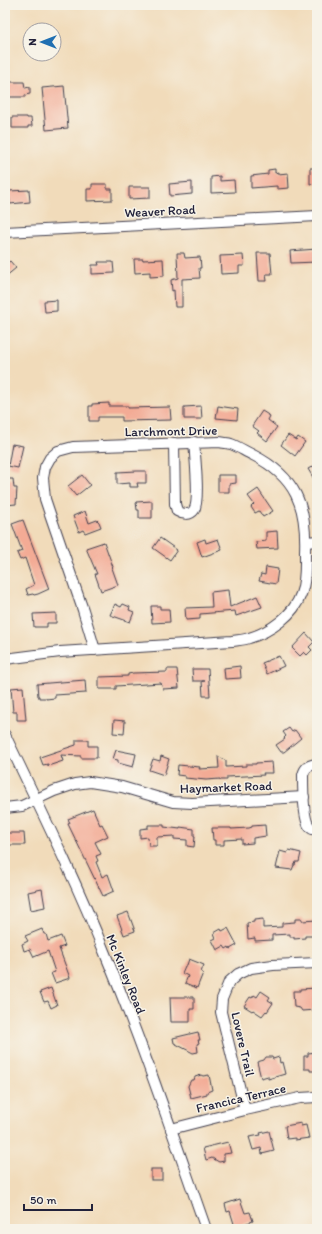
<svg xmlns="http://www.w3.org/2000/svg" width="322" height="1234" font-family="Itim,sans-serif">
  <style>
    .building { fill: #f3ab95 }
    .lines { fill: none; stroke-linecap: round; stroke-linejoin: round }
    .street-casing { stroke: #413e4e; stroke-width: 12 }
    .street { stroke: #fff; stroke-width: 10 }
    .labels { text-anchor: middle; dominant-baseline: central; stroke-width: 3; stroke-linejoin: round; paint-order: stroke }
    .street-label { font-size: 13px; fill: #22223b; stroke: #f7f3e8 }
  </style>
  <rect width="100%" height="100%" fill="#f7f3e8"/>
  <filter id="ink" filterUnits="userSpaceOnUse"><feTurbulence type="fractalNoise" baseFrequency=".025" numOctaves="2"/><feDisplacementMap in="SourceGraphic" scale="8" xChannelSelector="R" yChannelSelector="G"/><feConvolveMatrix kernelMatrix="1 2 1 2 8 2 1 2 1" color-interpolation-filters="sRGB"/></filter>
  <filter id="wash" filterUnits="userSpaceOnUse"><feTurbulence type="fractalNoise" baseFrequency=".012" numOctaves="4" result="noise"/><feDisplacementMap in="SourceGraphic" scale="16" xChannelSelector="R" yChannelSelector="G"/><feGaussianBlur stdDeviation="0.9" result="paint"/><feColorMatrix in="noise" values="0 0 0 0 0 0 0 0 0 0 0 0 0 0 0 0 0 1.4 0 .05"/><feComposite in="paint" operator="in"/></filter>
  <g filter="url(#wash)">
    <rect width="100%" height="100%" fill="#f1dbba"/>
    <g id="blocks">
      <!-- building -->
      <g class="building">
        <polygon points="5,82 24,82 25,88 30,87 30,94 25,95 25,97 5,97"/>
        <polygon points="64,86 68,128 46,130 42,88"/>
        <polygon points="12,117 27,117 27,118 31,118 32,126 28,126 28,128 12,128"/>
        <polygon points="310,168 317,168 317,183 310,184"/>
        <polygon points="275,169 275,173 278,172 278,174 288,173 289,188 277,189 277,186 251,188 251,176 268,174 268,170"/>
        <polygon points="220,176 220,181 234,180 235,192 211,193 211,177"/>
        <polygon points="192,182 192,194 170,196 169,184"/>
        <polygon points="92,184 107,184 107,189 112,189 112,200 87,201 87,189 92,189"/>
        <polygon points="129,187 150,187 150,198 129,199"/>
        <polygon points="29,190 30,202 10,204 9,191"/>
        <polygon points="317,249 317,262 291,263 290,251"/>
        <polygon points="177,253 184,253 185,258 200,257 201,268 199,268 200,278 182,279 182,307 175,307 174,290 172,291 171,280 178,278"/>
        <polygon points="257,253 270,253 272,274 266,274 267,281 259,281"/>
        <polygon points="243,255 244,266 239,266 239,273 221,274 220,256"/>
        <polygon points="134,259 143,259 143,260 163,259 164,276 150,277 150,272 135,273"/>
        <polygon points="10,261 16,268 5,277 5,265"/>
        <polygon points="98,262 113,262 114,273 92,274 92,265 99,265"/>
        <polygon points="57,300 57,311 45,312 44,301"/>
        <polygon points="109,403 109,406 128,406 128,408 170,407 171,420 122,421 122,417 98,417 98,421 89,421 89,406 92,406 92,404"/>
        <polygon points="201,406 202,419 184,419 184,407"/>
        <polygon points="218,406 238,409 237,420 216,418"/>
        <polygon points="262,411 270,416 268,420 277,427 267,441 257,433 259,431 252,426"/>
        <polygon points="288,435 296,440 298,437 305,442 295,456 281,445"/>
        <polygon points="12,444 23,446 18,468 8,466"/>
        <polygon points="317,464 317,484 308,469"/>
        <polygon points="137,471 146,471 146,483 137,483 138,487 130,487 130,483 117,484 117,472"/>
        <polygon points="82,475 90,485 76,496 68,486"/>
        <polygon points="218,475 236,475 236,483 229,484 229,492 218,492"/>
        <polygon points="5,479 13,479 14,488 17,488 16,504 5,505"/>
        <polygon points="258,489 273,511 263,517 259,511 255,513 251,507 254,504 248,496"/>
        <polygon points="152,501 152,518 139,518 139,510 137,510 136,502"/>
        <polygon points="85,511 89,523 97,520 99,522 101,527 85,533 83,530 79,532 73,516"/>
        <polygon points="23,520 49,589 38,594 34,595 33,594 28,595 26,589 34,585 25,558 20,560 17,553 22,551 12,524"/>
        <polygon points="277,531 278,548 257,549 256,542 266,541 266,532"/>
        <polygon points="160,538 177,550 170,560 153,548"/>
        <polygon points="205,539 206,543 218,539 222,550 202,557 197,542"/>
        <polygon points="104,542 113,567 112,568 118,585 101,591 95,574 97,574 86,548"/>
        <polygon points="266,567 278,569 276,584 259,581 261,574 265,575"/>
        <polygon points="228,590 230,607 257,596 262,607 236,616 235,611 200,614 200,619 186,620 185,608 212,607 211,592"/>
        <polygon points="115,604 121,607 123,604 130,607 129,610 134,612 130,622 110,615"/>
        <polygon points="151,606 160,606 160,609 169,609 170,622 152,623"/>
        <polygon points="56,613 56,623 47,623 47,627 34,627 33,614"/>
        <polygon points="306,633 314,642 309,647 312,650 307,655 304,652 300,656 292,648"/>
        <polygon points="279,656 284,666 267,674 262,663"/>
        <polygon points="240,666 241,678 225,679 224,668"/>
        <polygon points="167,669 177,669 179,688 163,689 161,683 116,686 116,689 99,689 99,677 128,676 128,674 133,673 167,672"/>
        <polygon points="192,669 208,669 210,696 203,696 202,681 205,681 193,681"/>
        <polygon points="85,680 86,693 55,695 55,698 46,699 46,698 39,698 39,696 38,696 37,684"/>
        <polygon points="23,687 26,720 17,720 17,712 13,712 11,688"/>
        <polygon points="114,720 125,721 124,734 113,733"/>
        <polygon points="289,728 292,732 295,730 301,738 284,752 281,752 276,745 285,739 284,738 286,736 283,732"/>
        <polygon points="76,740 88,740 88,746 97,746 97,758 81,758 81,756 61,755 63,761 48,766 48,764 43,765 40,757 76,745"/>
        <polygon points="116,750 136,754 133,767 118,763 118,760 113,759"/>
        <polygon points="161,756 169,759 164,775 149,770 153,759 160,761"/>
        <polygon points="218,756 226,761 226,767 246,766 246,764 256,764 256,763 272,762 273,773 263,773 264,775 227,777 227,780 220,780 220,779 206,780 185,778 185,776 177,775 178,765 200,767 199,769 219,768"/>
        <polygon points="93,809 100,825 102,824 108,836 95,842 101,854 96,856 98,861 96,862 102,877 108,874 114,891 103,896 68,824 70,823 68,819"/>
        <polygon points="148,825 164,825 164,827 180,829 180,827 194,829 194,836 195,836 194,847 187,846 187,840 174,839 174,836 157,837 157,846 149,846 148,837 140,838 140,829 148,828"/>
        <polygon points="265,825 266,836 253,838 253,843 242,844 242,839 224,840 224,845 215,845 215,840 213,840 212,828 231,828 231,829 249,828 252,827 252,826"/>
        <polygon points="7,833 24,833 25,845 8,845"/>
        <polygon points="289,850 301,853 299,862 296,862 295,865 294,865 292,870 276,868 280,851 287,853"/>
        <polygon points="42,889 45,907 31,910 28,892"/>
        <polygon points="128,912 135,931 124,935 117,916"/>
        <polygon points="263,919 263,928 282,927 282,923 295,922 295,919 302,919 302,921 317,920 317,936 305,936 305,938 294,939 294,937 290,937 290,934 272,935 272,940 255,941 255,938 248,939 247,923 254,922 254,920"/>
        <polygon points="228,928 237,945 230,949 229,947 226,949 224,946 217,950 212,940 216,938 214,933 221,929 222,931"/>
        <polygon points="42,929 44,934 46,934 48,941 61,936 65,946 59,948 70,978 55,983 51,973 55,972 48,951 34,957 30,949 24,951 22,944 28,941 25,936"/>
        <polygon points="189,959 204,965 201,972 203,973 197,988 185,983 188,976 182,973 185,966 187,965"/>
        <polygon points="51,988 57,1005 51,1008 48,1001 44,1002 40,992"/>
        <polygon points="317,988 317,1001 314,1001 315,1010 302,1011 300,1008 294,1007 293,991 300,991 300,989"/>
        <polygon points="261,991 270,997 268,1000 273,1003 267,1012 266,1011 262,1016 253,1010 252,1011 244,1006 250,997 252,998 254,995 257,997"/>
        <polygon points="170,997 194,997 194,1009 190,1009 190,1022 171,1022"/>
        <polygon points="198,1032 200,1040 198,1040 199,1043 197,1044 198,1052 193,1053 174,1043 173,1038"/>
        <polygon points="317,1052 317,1071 310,1071 310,1069 304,1069 304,1056 308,1056 308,1053"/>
        <polygon points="266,1057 272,1057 273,1059 279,1057 280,1063 282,1062 285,1074 268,1079 268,1076 261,1078 257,1062 264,1060"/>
        <polygon points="201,1075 203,1076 209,1075 212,1090 207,1092 207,1094 191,1098 188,1086 191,1080 194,1080 195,1077"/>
        <polygon points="301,1123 301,1126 306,1125 309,1138 295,1140 295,1138 287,1139 285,1126"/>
        <polygon points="269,1131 274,1151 262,1154 261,1148 253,1150 249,1137 261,1135 260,1133"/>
        <polygon points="228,1142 231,1153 224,1154 224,1161 219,1162 212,1158 206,1160 203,1148"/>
        <rect x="151" y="1169" width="11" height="11"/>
        <polygon points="240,1199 245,1213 250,1212 253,1221 235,1227 230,1211 227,1212 225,1204"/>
      </g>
    </g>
  </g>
  <g filter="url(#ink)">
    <use href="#blocks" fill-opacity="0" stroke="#413e4e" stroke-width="1"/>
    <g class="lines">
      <defs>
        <g id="street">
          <polyline points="5,232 317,216"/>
          <path d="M174,443L175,504L177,511C182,514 190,516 194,510C200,501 195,456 194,442"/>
          <polyline points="306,542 317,541"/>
          <path d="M5,659L60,652L232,641C237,640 244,640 249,638C270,632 294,615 301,594C306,581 305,566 305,552C307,506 296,477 253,455C246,452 239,447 231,444C228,443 223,443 220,442L73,447L58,451L50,458L45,467L43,478L45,499L49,511L83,610L95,650"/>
          <path d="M5,735C40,808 76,881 106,956C143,1045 174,1138 206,1229"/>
          <path d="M317,764C309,765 305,767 303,775C303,786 303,818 309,826C311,829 314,830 317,830"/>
          <polyline points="5,808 22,806 54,791 75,784 90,782 122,787 173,802 192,803 304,797"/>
          <polyline points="245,1110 221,1012 222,999 229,982 238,974 251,968 273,965 317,963"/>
          <polyline points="171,1129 245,1110 300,1098 317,1097"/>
        </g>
      </defs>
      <!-- street casing -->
      <use href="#street" class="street-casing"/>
      <!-- street -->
      <use href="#street" class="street"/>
    </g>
  </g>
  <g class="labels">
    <!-- street labels -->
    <g class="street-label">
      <text transform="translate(160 211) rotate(-3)">Weaver Road</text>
      <text transform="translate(171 431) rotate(-1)">Larchmont Drive</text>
      <text transform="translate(226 787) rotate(-2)">Haymarket Road</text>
      <text transform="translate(126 974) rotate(68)">Mc Kinley Road</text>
      <text transform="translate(243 1044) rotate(77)">Lovere Trail</text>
      <text transform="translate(241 1098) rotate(-13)">Francica Terrace</text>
    </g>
  </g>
  <!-- margin -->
  <rect width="322" height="1234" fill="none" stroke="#f7f3e8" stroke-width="20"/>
  <!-- north arrow -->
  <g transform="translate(42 42) rotate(270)"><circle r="19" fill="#f7f3e8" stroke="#a29fa3"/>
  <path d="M0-3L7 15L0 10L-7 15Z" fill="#1f6fb2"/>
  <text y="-6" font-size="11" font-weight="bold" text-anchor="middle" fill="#22223b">N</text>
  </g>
  <!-- scale -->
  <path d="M24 1204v6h68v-6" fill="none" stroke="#22223b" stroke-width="2"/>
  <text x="30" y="1204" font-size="12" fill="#22223b" stroke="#f7f3e8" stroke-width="3" paint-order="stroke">50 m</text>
</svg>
